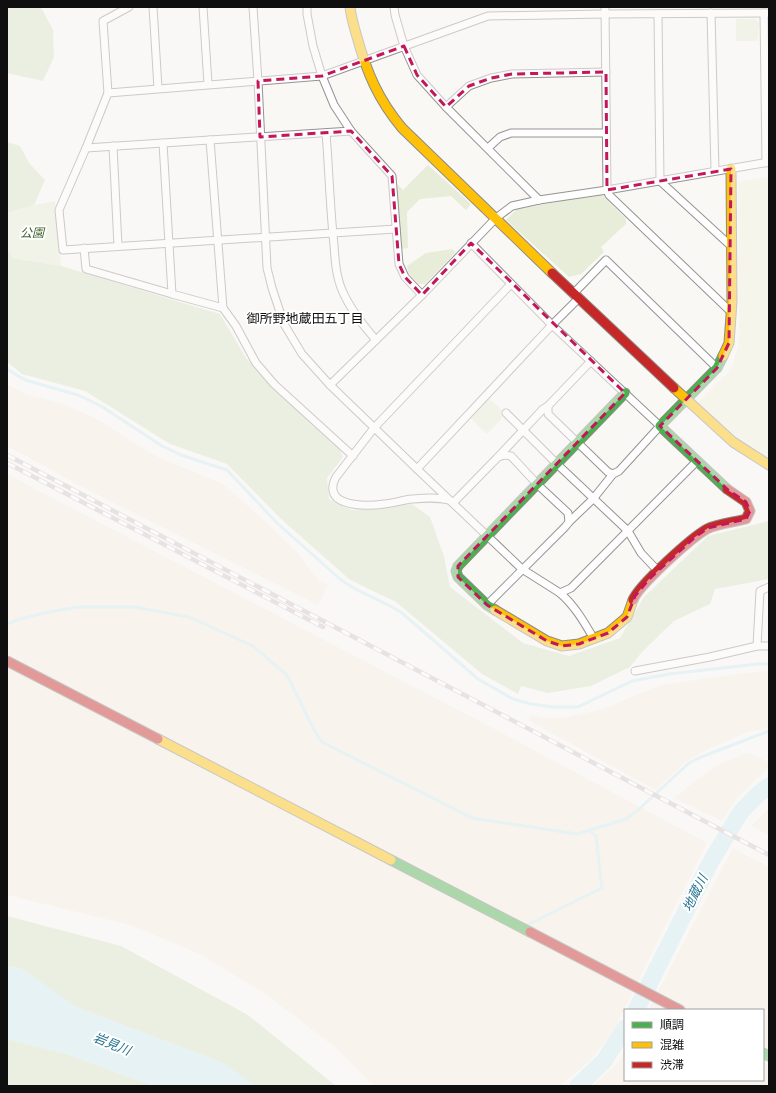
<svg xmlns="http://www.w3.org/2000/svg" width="776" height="1093" font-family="Merriweather,'Noto Sans JP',serif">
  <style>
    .farmland { fill: #f5f0e3 }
    .green { fill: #e7edd8 }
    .forest { fill: #dae4c7 }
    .pitch { fill: #f0f1e1 }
    .water { fill: #cfeaf0 }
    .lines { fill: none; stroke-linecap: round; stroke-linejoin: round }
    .stream { stroke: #cfeaf0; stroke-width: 3 }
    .river { stroke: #cfeaf0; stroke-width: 17 }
    .street-casing { stroke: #959493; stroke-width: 9 }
    .fast-casing { stroke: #8b8b89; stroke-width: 11 }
    .slow-casing { stroke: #8b8b89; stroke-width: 11 }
    .jam-casing { stroke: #8b8b89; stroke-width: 11 }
    .street { stroke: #fefefe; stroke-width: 7 }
    .fast { stroke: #4caf50; stroke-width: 9 }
    .slow { stroke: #ffc107; stroke-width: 9 }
    .jam { stroke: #c62828; stroke-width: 9 }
    .rail-casing { stroke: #d5c8ca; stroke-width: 4.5 }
    .rail { stroke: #fff; stroke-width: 3; stroke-dasharray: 9; stroke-linecap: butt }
    .marked { fill: none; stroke: #c2185b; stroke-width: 3; stroke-dasharray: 8 5; stroke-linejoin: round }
    .labels { text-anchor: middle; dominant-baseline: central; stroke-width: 4; stroke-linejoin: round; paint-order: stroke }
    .park-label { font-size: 12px; font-style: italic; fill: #3c5f27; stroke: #fff }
    .neighbourhood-label { font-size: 13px; fill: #0f0f0f; stroke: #fff }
    .water-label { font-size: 13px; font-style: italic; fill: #287491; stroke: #fff }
  </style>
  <rect width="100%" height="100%" fill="#faf8f5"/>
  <!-- farmland -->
  <g class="farmland">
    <polygon points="7,384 25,394 64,404 93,417 158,457 223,484 265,521 296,551 318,579 328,586 318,605 92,492 7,446"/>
    <polygon points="7,474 489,726 707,843 614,1030 590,1061 560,1086 374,1086 337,1049 268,996 202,955 130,925 7,895"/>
    <polygon points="769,670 769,728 747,732 704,751 686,762 655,790 528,720 531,715 543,718 563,718 603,709 631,697 662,685 707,678"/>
    <polygon points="748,753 769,762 769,767 736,799 722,821 674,798 699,778 719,764"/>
    <polygon points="769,808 769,835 751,826"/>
    <polygon points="733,848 769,867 769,1086 592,1086 618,1063 625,1050 625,1080 763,1080 763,1010 648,1010"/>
  </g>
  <!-- green -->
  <g class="green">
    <polygon points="736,19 755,19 759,23 758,41 736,41"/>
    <polygon points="428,165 471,204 466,210 451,196 420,199 407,212 408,248 401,249 395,182 403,190"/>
    <polygon points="601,194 626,219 626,224 601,247 604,252 581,274 569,277 506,220 517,209"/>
    <polygon points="55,201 61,266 12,258 11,252 7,252 7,213 34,205"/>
    <polygon points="452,249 456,252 425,284 418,284 408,272 407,266 426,253"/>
    <polygon points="488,398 498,406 503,413 502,418 487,434 469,417"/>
  </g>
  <!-- forest -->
  <g class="forest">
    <polygon points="7,7 41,7 53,30 54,57 43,81 7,73"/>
    <polygon points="7,142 20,146 29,163 45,180 34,205 7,213"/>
    <polygon points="7,252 11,252 12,258 61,266 220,314 246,358 336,441 343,457 327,478 329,499 352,510 412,504 430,517 444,556 450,587 523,643 569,656 620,638 644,597 708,536 769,521 769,579 715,589 710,604 674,621 642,652 630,667 591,686 548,693 521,686 518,694 482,674 396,602 350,580 280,518 227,464 170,444 85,391 22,374 7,362"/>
    <polygon points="7,916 121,946 248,1015 336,1086 255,1086 223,1063 76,1007 22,969 7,966"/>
    <polygon points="7,1039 67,1054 153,1086 7,1086"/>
  </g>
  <!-- pitch -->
  <polygon class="pitch" points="769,177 769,457 765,456 740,441 716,421 698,402 731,369 738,346 739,323 738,182"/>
  <!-- water -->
  <polygon class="water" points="7,966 22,969 76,1007 223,1063 255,1086 153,1086 67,1054 7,1039"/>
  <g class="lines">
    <!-- stream -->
    <g class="stream">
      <path d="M7,369L25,380L78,395L101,406L162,446L181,455L227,470L277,523L340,579C359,594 383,600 402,613L478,679L513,699L531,704L553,707H578L632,681L669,674L758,664H769"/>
      <polyline points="7,624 20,619 49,612 78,607 135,607 189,617 253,646 287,675 315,732 322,742 472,818 577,834 626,819 638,810 689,763 701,757 769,731"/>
      <polyline points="525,926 602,888 596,836 588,830"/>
    </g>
    <!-- river -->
    <g class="river">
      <polyline points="636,1010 710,863 740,813 756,796 769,786"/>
      <polyline points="578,1086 604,1061 625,1028"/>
    </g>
    <defs>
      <g id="street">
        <polyline points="129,7 103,21 108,93 86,148 59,210 63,250 396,229"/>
        <polyline points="153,7 158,88"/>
        <polyline points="203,7 208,84"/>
        <polyline points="253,7 258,81 267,268 272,288 284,324 302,354 330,385 417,469 522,569 560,593 571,588 577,582 697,461"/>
        <polyline points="307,7 307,14 313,46 322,76 334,105 351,131 392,176 399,264 405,277 422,295"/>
        <polyline points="394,7 395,15 404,46 417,75 446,107 539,200"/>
        <polyline points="605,7 607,190 609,195 731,312"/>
        <polyline points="711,13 715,171"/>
        <polyline points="764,13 766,163"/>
        <polyline points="658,14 660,181 732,247"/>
        <polyline points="108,93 322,76 488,16 605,14 769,13"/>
        <polyline points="446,107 469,86 491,78 512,74 606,72"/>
        <path d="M326,133C329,170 330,208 334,245C335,260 336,276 342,290C350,309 362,324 376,340"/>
        <polyline points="163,143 172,294 223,308 210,140"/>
        <polyline points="113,146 118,246"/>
        <polyline points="86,148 351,131"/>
        <polyline points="488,148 500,137 511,133 606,133"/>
        <polyline points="471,243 552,325 660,426 619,471 613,474 608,472 548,414 548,406 591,361"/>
        <polyline points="84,248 86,269 172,294"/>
        <polyline points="573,294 606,260 717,368"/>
        <polyline points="223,308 236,326 256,363 274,384 353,456"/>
        <polyline points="330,385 422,295 496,218 512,206 539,200 607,190 769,162"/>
        <polyline points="506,413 557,464 628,531 641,553 658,571"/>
        <polyline points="498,457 543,409 548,406"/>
        <polyline points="417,469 552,325 578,299"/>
        <path d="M449,500C436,497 425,498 412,499C403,500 394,503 384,504C371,506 330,508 333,486C333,483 335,479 336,477L374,428L511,284"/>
        <polyline points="453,503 498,457 505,455 511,456 538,485 568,513 569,522 565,527 487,605"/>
        <polyline points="569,522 593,499 613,474"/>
        <path d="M560,593C575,606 584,622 594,639"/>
        <polyline points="757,646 760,591 769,587"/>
        <polyline points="635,671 710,657 757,646 769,646"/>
      </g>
      <g id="fast">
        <polyline points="723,356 717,368 660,426 727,489"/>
        <polyline points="495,610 487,605 458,577 456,571 458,566 625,393"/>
        <polyline points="391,860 530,932"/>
        <polyline points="763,1053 769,1056"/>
      </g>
      <g id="slow">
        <path d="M350,7C351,17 354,27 357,37C367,73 378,99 402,128L552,273"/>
        <polyline points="723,356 729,343 732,302 731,169"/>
        <polyline points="674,388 733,442 769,465"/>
        <polyline points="495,610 547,641 562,646 579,644 608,633 627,617 633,600"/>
        <polyline points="158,739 391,860"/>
      </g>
      <g id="jam">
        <polyline points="552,273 674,388"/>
        <path d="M633,600C639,585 691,538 707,529C716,524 735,522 746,519L750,511L746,502L727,489"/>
        <polyline points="7,661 158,739"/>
        <polyline points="530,932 680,1010"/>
      </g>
    </defs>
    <!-- street casing -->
    <use href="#street" class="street-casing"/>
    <!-- fast casing -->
    <use href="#fast" class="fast-casing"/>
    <!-- slow casing -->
    <use href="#slow" class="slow-casing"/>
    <!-- jam casing -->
    <use href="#jam" class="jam-casing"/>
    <!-- street -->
    <use href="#street" class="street"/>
    <!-- fast -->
    <use href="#fast" class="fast"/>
    <!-- slow -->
    <use href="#slow" class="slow"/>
    <!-- jam -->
    <use href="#jam" class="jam"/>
    <defs>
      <g id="rail">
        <polyline points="7,455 769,855"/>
        <polyline points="7,463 323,627"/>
      </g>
    </defs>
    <!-- rail casing -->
    <use href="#rail" class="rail-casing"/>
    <!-- rail -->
    <use href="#rail" class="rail"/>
  </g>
  <!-- marked area -->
  <path d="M0 0H776V1093H0ZM404,46L417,75L446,107L469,86L491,78L512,74L606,72L607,190L731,169L729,343L717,368L660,426L728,490L746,502L750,511L746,519L708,528L695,537L649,579L635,596L627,617L608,633L579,644L562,646L547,641L487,605L458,577V566L625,393L471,243L422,295L405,277L399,264L392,176L351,131L260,137L258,81L322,76Z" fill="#faf8f5" fill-opacity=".55" fill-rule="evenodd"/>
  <path class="marked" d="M404,46L417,75L446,107L469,86L491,78L512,74L606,72L607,190L731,169L729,343L717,368L660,426L728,490L746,502L750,511L746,519L708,528L695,537L649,579L635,596L627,617L608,633L579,644L562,646L547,641L487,605L458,577V566L625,393L471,243L422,295L405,277L399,264L392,176L351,131L260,137L258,81L322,76Z"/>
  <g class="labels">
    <!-- park labels -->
    <g class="park-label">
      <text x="32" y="232">公園</text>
    </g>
    <!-- neighbourhood labels -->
    <g class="neighbourhood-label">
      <text x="305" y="318">御所野地蔵田五丁目</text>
    </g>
    <!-- water labels -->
    <g class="water-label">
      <text transform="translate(695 893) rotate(-63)">地蔵川</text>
      <text transform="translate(112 1044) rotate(22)">岩見川</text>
    </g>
  </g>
  <!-- border -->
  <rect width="776" height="1093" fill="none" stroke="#0f0f0f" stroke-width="16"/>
  <!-- legend -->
  <rect x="624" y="1009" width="140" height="72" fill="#ffffff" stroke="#9f9f9f"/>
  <rect x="632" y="1022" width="20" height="6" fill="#4caf50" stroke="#9f9f9f"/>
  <text x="660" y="1029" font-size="12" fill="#0f0f0f">順調</text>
  <rect x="632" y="1042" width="20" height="6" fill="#ffc107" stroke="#9f9f9f"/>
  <text x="660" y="1049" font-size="12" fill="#0f0f0f">混雑</text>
  <rect x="632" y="1062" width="20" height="6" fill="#c62828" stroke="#9f9f9f"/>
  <text x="660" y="1069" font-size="12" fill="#0f0f0f">渋滞</text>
</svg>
